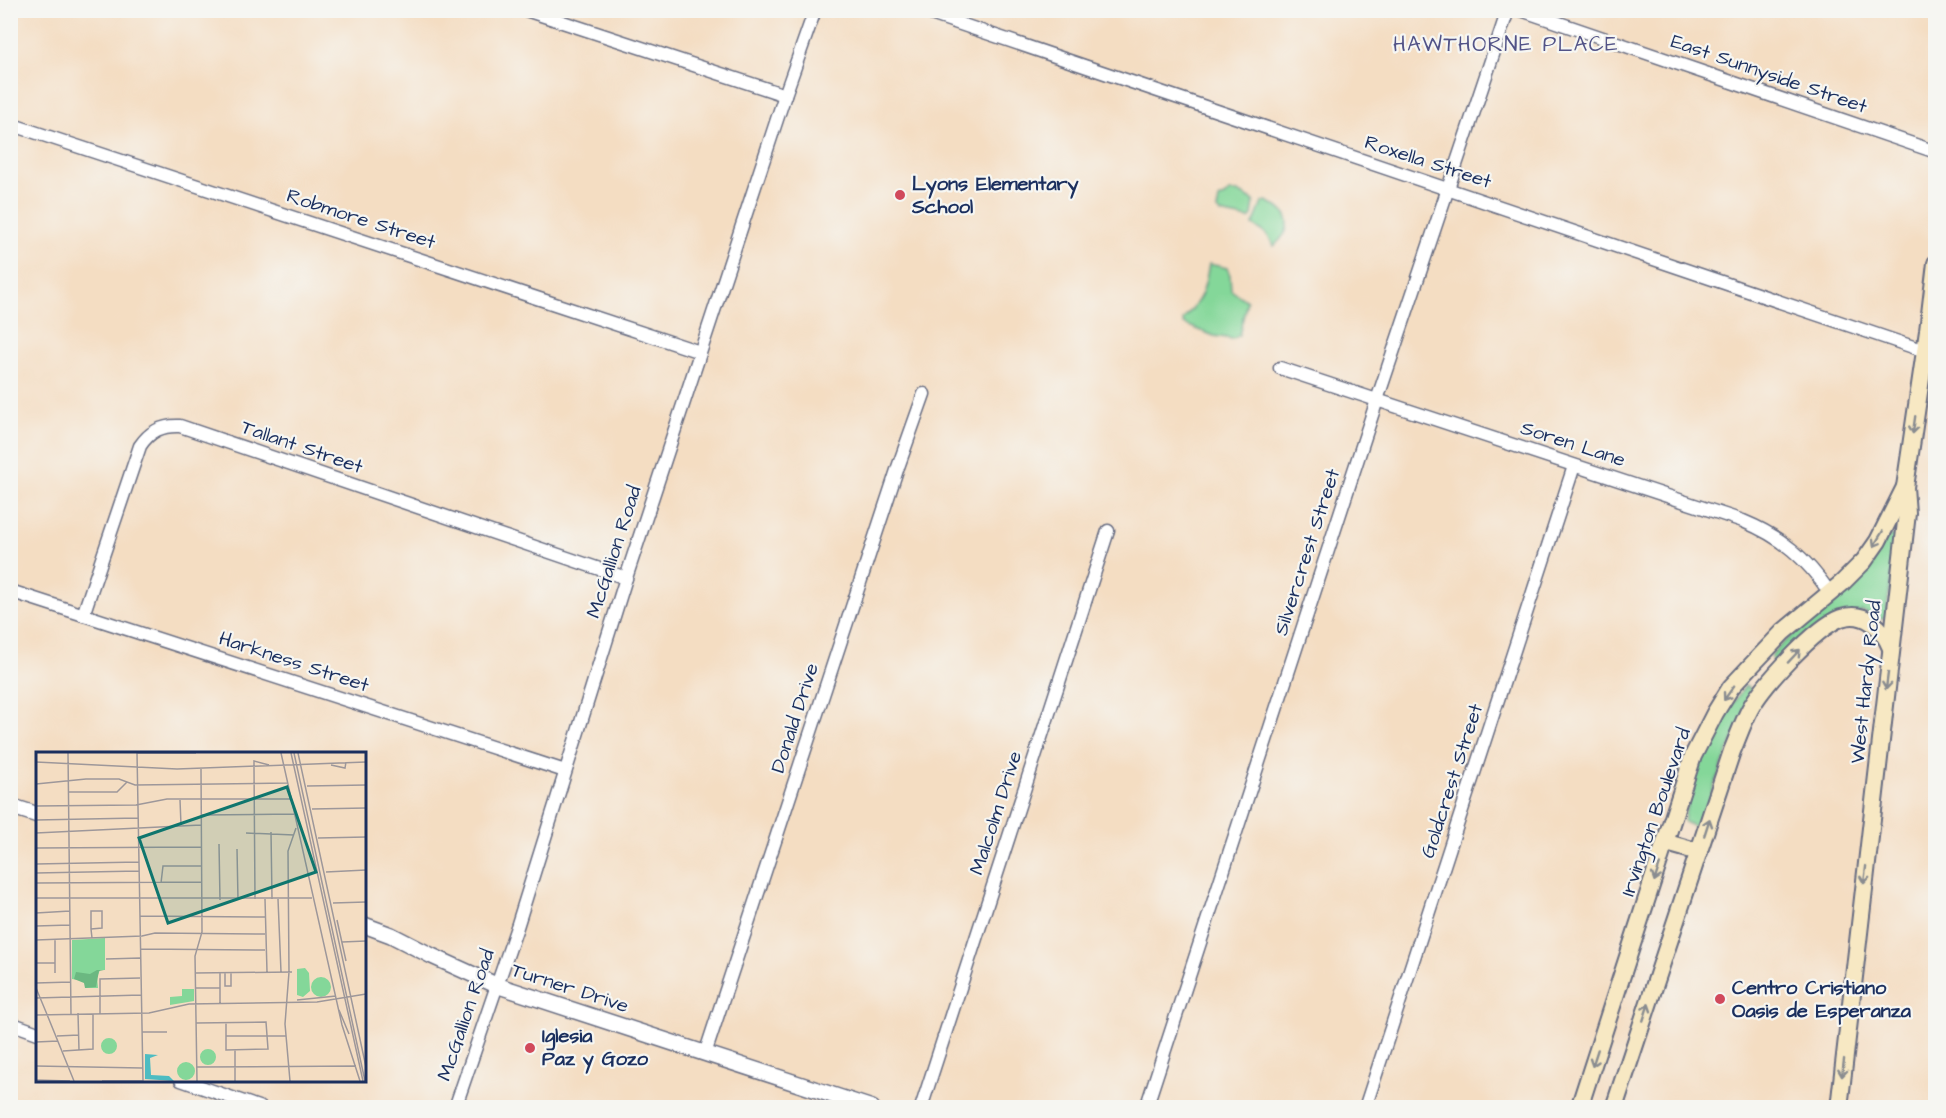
<svg xmlns="http://www.w3.org/2000/svg" width="1946" height="1118" font-family="'Architects Daughter',sans-serif">
  <style>
    .green { fill: #84d799; stroke: #50837c; stroke-width: 1.5 }
    .lines { fill: none; stroke-linecap: round; stroke-linejoin: round }
    .minor-casing { stroke: #676c81; stroke-width: 15 }
    .tertiary-casing { stroke: #676c81; stroke-width: 18 }
    .secondary-casing { stroke: #676c81; stroke-width: 20 }
    .minor { stroke: #fff; stroke-width: 12 }
    .tertiary { stroke: #fff; stroke-width: 15 }
    .secondary { stroke: #f7e8c3; stroke-width: 16 }
    .oneway { stroke: #898c90 }
    .poi-dot { fill: #d1495b; stroke: #f6f6f2; stroke-width: 2 }
    .labels { text-anchor: middle; dominant-baseline: central; stroke-width: 4.5; stroke-linejoin: round; paint-order: stroke }
    .street-label { font-size: 20px; fill: #1b2f5e; stroke: #f6f6f2 }
    .poi-label { font-size: 20px; font-weight: bold; fill: #1b2f5e; stroke: #f6f6f2; text-anchor: start }
    .neighbourhood-label { font-size: 21px; letter-spacing: 1.5px; fill: #525387; stroke: #f6f6f2 }
    .inset-road { fill: none; stroke: #9d979a; stroke-width: 1.5 }
    .view { fill: #0f766e; fill-opacity: 0.15; stroke: #0f766e; stroke-width: 3 }
    .inset-edge { fill: none; stroke: #1b2f5e; stroke-width: 3 }
  </style>
  <rect width="100%" height="100%" fill="#f6f6f2"/>
  <filter id="ink" filterUnits="userSpaceOnUse"><feTurbulence type="fractalNoise" baseFrequency=".0167" numOctaves="2"/><feDisplacementMap in="SourceGraphic" scale="12" xChannelSelector="R" yChannelSelector="G"/><feConvolveMatrix kernelMatrix="1 2 1 2 8 2 1 2 1" color-interpolation-filters="sRGB"/></filter>
  <filter id="wash" filterUnits="userSpaceOnUse"><feTurbulence type="fractalNoise" baseFrequency=".008" numOctaves="4" result="noise"/><feDisplacementMap in="SourceGraphic" scale="24" xChannelSelector="R" yChannelSelector="G"/><feGaussianBlur stdDeviation="1.35" result="paint"/><feColorMatrix in="noise" values="0 0 0 0 0 0 0 0 0 0 0 0 0 0 0 0 0 1.4 0 .05"/><feComposite in="paint" operator="in"/></filter>
  <g filter="url(#wash)">
    <rect width="100%" height="100%" fill="#f4ddc2"/>
    <!-- green -->
    <g class="green">
      <polygon points="1230,192 1238,192 1254,201 1252,216 1249,219 1220,213 1217,210 1219,199"/>
      <path d="M1266,201C1292,212 1295,227 1274,246L1267,234L1253,225L1262,203Z"/>
      <path d="M1209,264L1227,268L1230,275L1231,290L1247,301L1239,335L1233,339L1214,336L1184,324L1183,320C1202,298 1204,293 1209,264Z"/>
      <polygon points="1890,535 1896,537 1886,617 1881,619 1862,611 1775,662 1770,657 1776,649 1843,593 1858,578"/>
      <path d="M1745,686L1753,690L1707,804L1695,827L1684,822C1690,772 1716,726 1745,686Z"/>
    </g>
  </g>
  <g filter="url(#ink)">
    <g class="lines">
      <defs>
        <g id="minor">
          <polyline points="526,10 785,95"/>
          <polyline points="919,10 1925,351"/>
          <polyline points="1521,10 1936,152"/>
          <polyline points="10,124 700,352"/>
          <path d="M1280,368L1743,521C1782,537 1806,558 1830,593"/>
          <polyline points="10,591 565,771"/>
          <path d="M83,615L140,446C150,431 162,425 180,426L626,578"/>
          <polyline points="10,1023 38,1033"/>
          <polyline points="705,1054 897,470 924,394"/>
          <polyline points="181,1080 261,1108"/>
          <polyline points="455,1108 517,927 626,578 785,95 815,10"/>
          <polyline points="921,1108 1108,531"/>
          <polyline points="1146,1108 1377,400 1508,10"/>
          <polyline points="1365,1108 1574,466"/>
        </g>
        <g id="tertiary">
          <polyline points="10,806 38,815"/>
          <polyline points="364,925 391,935 432,956 496,985 872,1108"/>
        </g>
        <g id="secondary">
          <polyline points="1667,843 1699,852"/>
          <polyline points="1579,1108 1693,756 1715,713 1731,687 1748,669 1783,632 1842,583 1864,561 1878,541 1905,487"/>
          <path d="M1614,1108L1732,751C1738,737 1743,722 1750,709C1763,685 1816,627 1841,618C1865,610 1883,628 1891,648"/>
          <polyline points="1839,1108 1907,513 1905,487 1928,331 1936,263"/>
        </g>
      </defs>
      <!-- minor casing -->
      <use href="#minor" class="minor-casing"/>
      <!-- tertiary casing -->
      <use href="#tertiary" class="tertiary-casing"/>
      <!-- secondary casing -->
      <use href="#secondary" class="secondary-casing"/>
      <!-- minor -->
      <use href="#minor" class="minor"/>
      <!-- tertiary -->
      <use href="#tertiary" class="tertiary"/>
      <!-- secondary -->
      <use href="#secondary" class="secondary"/>
    </g>
    <!-- one-way arrows -->
    <defs><path id="oneway-shaft" d="M-6 0H5M1.5-3L5.5 0L1.5 3" fill="none" stroke-width="1.6" stroke-linecap="round" stroke-linejoin="round" transform="scale(1.5)"/></defs>
    <g class="oneway">
      <use href="#oneway-shaft" transform="translate(1914 425) rotate(98)"/>
      <use href="#oneway-shaft" transform="translate(1878 539) rotate(121)"/>
      <use href="#oneway-shaft" transform="translate(1794 656) rotate(-47)"/>
      <use href="#oneway-shaft" transform="translate(1887 681) rotate(97)"/>
      <use href="#oneway-shaft" transform="translate(1729 693) rotate(125)"/>
      <use href="#oneway-shaft" transform="translate(1707 827) rotate(-72)"/>
      <use href="#oneway-shaft" transform="translate(1657 873) rotate(108)"/>
      <use href="#oneway-shaft" transform="translate(1865 875) rotate(97)"/>
      <use href="#oneway-shaft" transform="translate(1646 1012) rotate(-72)"/>
      <use href="#oneway-shaft" transform="translate(1595 1058) rotate(108)"/>
      <use href="#oneway-shaft" transform="translate(1843 1068) rotate(97)"/>
    </g>
  </g>
  <!-- markers -->
  <g class="poi-dot">
    <circle cx="900" cy="195" r="6"/>
    <circle cx="1720" cy="999" r="6"/>
    <circle cx="530" cy="1048" r="6"/>
  </g>
  <g class="labels">
    <!-- street labels -->
    <g class="street-label">
      <text transform="translate(1769 74) rotate(19)">East Sunnyside Street</text>
      <text transform="translate(1428 162) rotate(18)">Roxella Street</text>
      <text transform="translate(361 219) rotate(18)">Robmore Street</text>
      <text transform="translate(1573 444) rotate(18)">Soren Lane</text>
      <text transform="translate(302 447) rotate(19)">Tallant Street</text>
      <text transform="translate(614 552) rotate(-72)">McGallion Road</text>
      <text transform="translate(1307 552) rotate(-72)">Silvercrest Street</text>
      <text transform="translate(294 662) rotate(18)">Harkness Street</text>
      <text transform="translate(1866 682) rotate(-84)">West Hardy Road</text>
      <text transform="translate(795 718) rotate(-72)">Donald Drive</text>
      <text transform="translate(1452 781) rotate(-72)">Goldcrest Street</text>
      <text transform="translate(1656 812) rotate(-71)">Irvington Boulevard</text>
      <text transform="translate(996 813) rotate(-72)">Malcolm Drive</text>
      <text transform="translate(570 988) rotate(18)">Turner Drive</text>
      <text transform="translate(466 1015) rotate(-71)">McGallion Road</text>
    </g>
    <!-- poi labels -->
    <g class="poi-label">
      <text x="912" y="184">Lyons Elementary<tspan x="912" dy="23">School</tspan></text>
      <text x="1732" y="988">Centro Cristiano<tspan x="1732" dy="23">Oasis de Esperanza</tspan></text>
      <text x="542" y="1036">Iglesia<tspan x="542" dy="23">Paz y Gozo</tspan></text>
    </g>
    <!-- neighbourhood labels -->
    <g class="neighbourhood-label">
      <text x="1506" y="44">HAWTHORNE PLACE</text>
    </g>
  </g>
  <!-- overview -->
  <g transform="translate(36 752)">
    <rect width="330" height="330" fill="#f4ddc2"/>
    <path d="M69,186V218H64L61,225L62,236H49V229L36,227V188ZM269,216L273,221L274,239L267,245L261,243V217ZM275 235a10 10 0 1 1 20 0a10 10 0 1 1-20 0ZM146,237H158V249L134,253V245L146,244ZM65 294a8 8 0 1 1 16 0a8 8 0 1 1-16 0ZM164 305a8 8 0 1 1 16 0a8 8 0 1 1-16 0ZM141 319a9 9 0 1 1 18 0a9 9 0 1 1-18 0Z" fill="#84d799"/>
    <path d="M61,218H68L63,219L60,235L49,236L48,231L38,227L40,220L54,222Z" fill="#6bb881"/>
    <path d="M109,302L122,303L114,306L115,323L133,324L138,329L109,327Z" fill="#4dbcc2"/>
    <path class="inset-road" d="M32,1L35,262M101,1L107,329M101,1H160M245,1L306,273L324,329M255,1L327,329M258,1L329,329M262,1L330,315M0,10L141,17L330,10M295,13L309,16L310,10M218,16L219,147M218,16V9L233,13M0,32L50,27H83L99,33L251,31M271,34L330,33M33,40H81L91,30M144,48L145,73M0,54L100,53L131,47H255M276,57L330,56M165,63L259,62M0,68L102,66M235,80L236,147M0,81L165,73M210,81L258,83M282,86L330,85M183,92L184,148M0,96L165,95M201,97L202,148M0,112L103,110M290,120L330,118M0,121L103,119M0,131L166,130M125,131L127,114H166M0,146H276M229,147L231,220M242,147L245,220M297,151L330,150M0,161L34,159M104,164L229,165M301,168L310,209M0,174L34,173M55,177L66,176V159H55V177L56,186M19,187V221M0,188L106,184L119,181L229,182M306,190L330,189M104,197L229,198M70,207L104,206M0,211H19M189,220V234H195V220M159,221L256,220M184,221V251M0,231L35,230M0,236L10,260M160,236H184M0,246L105,243M261,248L300,244M303,258L313,282M10,260L38,329M42,261L43,298M64,262V227L104,226M0,263L113,261L153,252L281,250L330,242M160,271L230,270L232,297L190,298V271M106,280H131M21,284L43,283M190,284H250M0,290L22,289M199,298V329M27,299L57,297V262M0,314L106,316M161,315L320,314M0,328L34,329M66,329H107M161,329L159,204L166,180L165,17M254,329L249,272L253,220L252,99L260,76"/>
    <path class="view" d="M251,35L280,120L132,171L103,86Z"/>
    <rect width="330" height="330" class="inset-edge"/>
  </g>
  <!-- margin -->
  <rect width="1946" height="1118" fill="none" stroke="#f6f6f2" stroke-width="36"/>
</svg>
